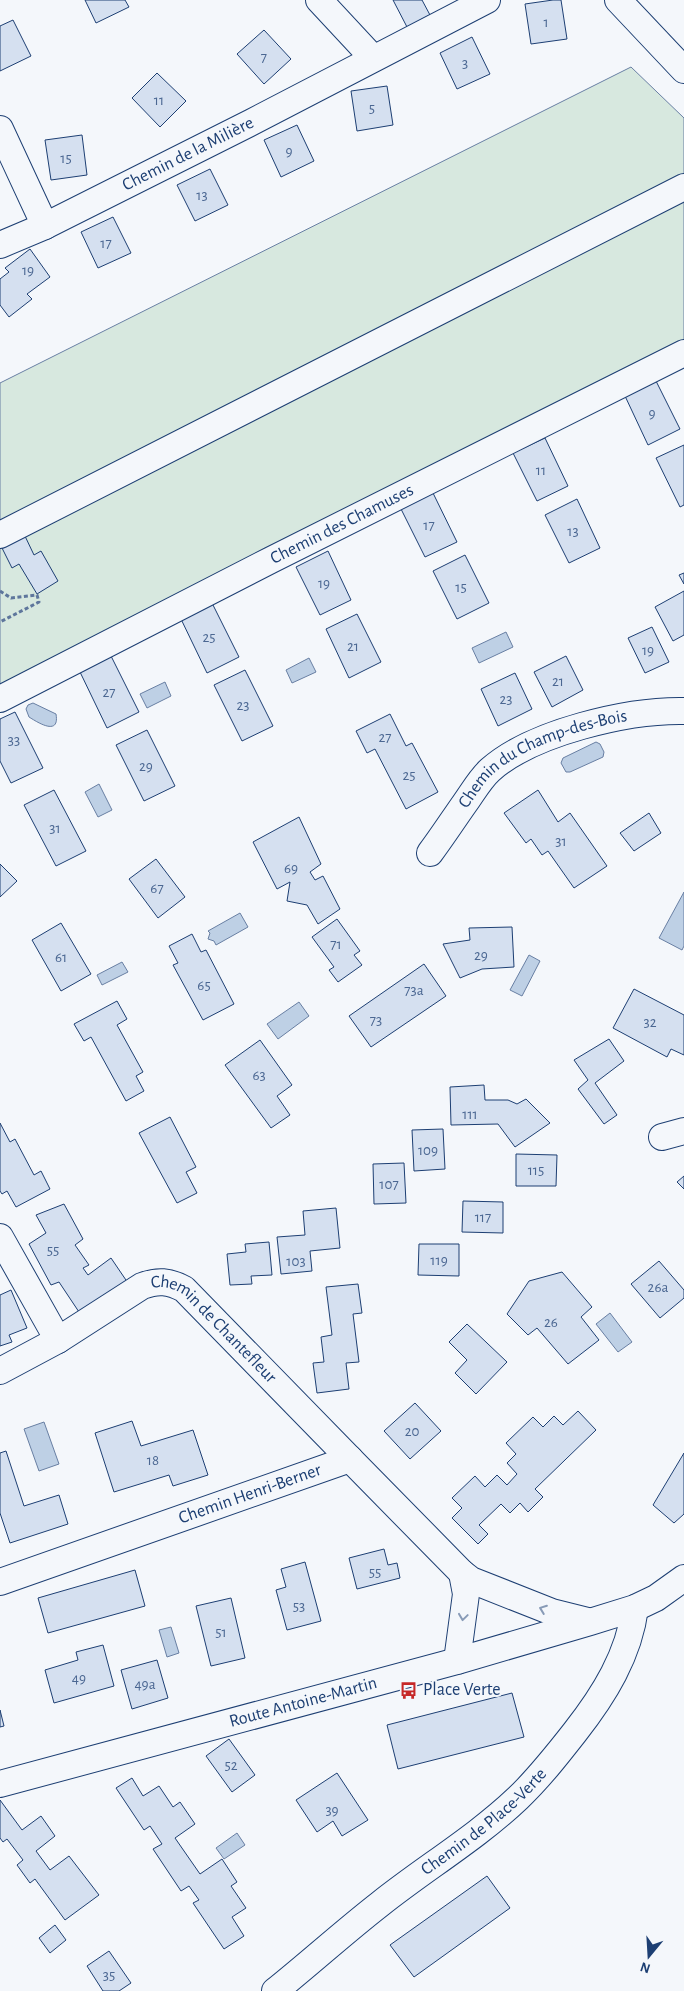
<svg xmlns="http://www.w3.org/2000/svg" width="684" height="1991" font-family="'Alegreya Sans',sans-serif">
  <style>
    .green { fill: #d7e8df; stroke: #687fa3 }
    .water { fill: #bed0e5; stroke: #687fa3 }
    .building { fill: #d5e0f0; stroke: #1d3f73 }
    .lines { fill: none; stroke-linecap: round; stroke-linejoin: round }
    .minor-casing { stroke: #1d3f73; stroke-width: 28 }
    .path { stroke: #5e769c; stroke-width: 3; stroke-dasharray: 4 2.5; stroke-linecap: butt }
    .minor { stroke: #f4f7fb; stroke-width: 26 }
    .oneway { stroke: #889bb7 }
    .labels { text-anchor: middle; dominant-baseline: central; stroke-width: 4; stroke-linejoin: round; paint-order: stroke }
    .number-label { font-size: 15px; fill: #4b6792 }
    .street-label { font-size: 18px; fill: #1d3f73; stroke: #f4f7fb }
    .poi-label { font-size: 18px; fill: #1d3f73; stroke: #f4f7fb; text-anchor: start }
  </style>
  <rect width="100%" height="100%" fill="#f4f7fb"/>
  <!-- green -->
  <polygon class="green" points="631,67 684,118 684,353 0,688 0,383"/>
  <!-- water -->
  <g class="water">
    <polygon points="506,632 513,647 479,663 472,648"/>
    <polygon points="309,658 316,672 292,683 286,670"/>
    <polygon points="165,682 171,696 147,708 140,694"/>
    <path d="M33,703L56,714C60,737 37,722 29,717L26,709L28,705Z"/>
    <polygon points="596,742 600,744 604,752 603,757 570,772 566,772 561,763 563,758"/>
    <polygon points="99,784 112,810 98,817 85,792"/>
    <polygon points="684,892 684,946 682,950 659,938"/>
    <polygon points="240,913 248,927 216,945 214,941 208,939 210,933 208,931"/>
    <polygon points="529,955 540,961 522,996 510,990"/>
    <polygon points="122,962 128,972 102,985 97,975"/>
    <polygon points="299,1002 309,1016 278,1039 267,1024"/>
    <polygon points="610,1313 632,1342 618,1352 596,1324"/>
    <polygon points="44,1422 59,1464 39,1471 24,1429"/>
    <polygon points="171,1627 179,1653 167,1657 159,1630"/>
    <polygon points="237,1833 245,1845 224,1859 216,1848"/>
  </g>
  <!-- building -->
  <g class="building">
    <polygon points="85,0 125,0 129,7 96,23"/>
    <polygon points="393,0 422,0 430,15 407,27"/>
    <polygon points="553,0 561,0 567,39 531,44 525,4"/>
    <polygon points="13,20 31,56 0,71 0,26"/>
    <polygon points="264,30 291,59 264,84 237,54"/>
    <polygon points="472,37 490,74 457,89 440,53"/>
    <polygon points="157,73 186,101 160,127 132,98"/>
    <polygon points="387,86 393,125 357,131 351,91"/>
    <polygon points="297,125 314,161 281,177 264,140"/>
    <polygon points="82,135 87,175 51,180 45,140"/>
    <polygon points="210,169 228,205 195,221 177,185"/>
    <polygon points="113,217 131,253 98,268 81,232"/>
    <polygon points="30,249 50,277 27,294 32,299 9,317 0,305 0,279 9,272 5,268"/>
    <polygon points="656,381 680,429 648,445 625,396"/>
    <polygon points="545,438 568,486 537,501 513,453"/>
    <polygon points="684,445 684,505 680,507 656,458"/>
    <polygon points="433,493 457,542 425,557 401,509"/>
    <polygon points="577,499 600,548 569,563 545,515"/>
    <polygon points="24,534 34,555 41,551 58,581 37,594 19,564 12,568 1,546"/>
    <polygon points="328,551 351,600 320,615 296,567"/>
    <polygon points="465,555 489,603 457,619 433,571"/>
    <polygon points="684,573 684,584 679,575"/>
    <polygon points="684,591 684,635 673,641 655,607"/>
    <polygon points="211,601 239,657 207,673 180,617"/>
    <polygon points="357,614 381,662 349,678 326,629"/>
    <polygon points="652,627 669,662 645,673 628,638"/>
    <polygon points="111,656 139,712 107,728 80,672"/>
    <polygon points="566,656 583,690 552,707 534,672"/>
    <polygon points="245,670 273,726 242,741 214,685"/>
    <polygon points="515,673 532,709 498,726 481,689"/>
    <polygon points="15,712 43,768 11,783 0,761 0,719"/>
    <polygon points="390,714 406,746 412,743 438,792 406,809 375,749 367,753 356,731"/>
    <polygon points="147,730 175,786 144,801 116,745"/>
    <polygon points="54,790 86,851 56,866 24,805"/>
    <polygon points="538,790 558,822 570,813 607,866 574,888 548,851 542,855 531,839 526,843 504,813"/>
    <polygon points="649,813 661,833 634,851 620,833"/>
    <polygon points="299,817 321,864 310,872 315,880 323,876 340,909 318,924 307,905 287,901 290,882 277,889 253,842"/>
    <polygon points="156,859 185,897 158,918 129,879"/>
    <polygon points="0,864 17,881 0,897"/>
    <polygon points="337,919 360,951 354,955 362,965 338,982 329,970 334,967 312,937"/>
    <polygon points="61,923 91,974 61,991 32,940"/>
    <polygon points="512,927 514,967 482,969 460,978 443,944 470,940 469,928"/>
    <polygon points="192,934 201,952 206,950 234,1004 203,1020 173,965 178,963 169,946"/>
    <polygon points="424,964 446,996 371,1047 349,1016"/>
    <polygon points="634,989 684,1015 684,1055 671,1049 667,1057 613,1028"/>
    <polygon points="117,1001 127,1019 117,1025 143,1072 136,1076 144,1091 126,1101 91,1037 84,1041 74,1024"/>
    <polygon points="609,1039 624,1061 595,1083 617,1115 604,1124 578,1089 588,1080 574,1060"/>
    <polygon points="260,1040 292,1085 277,1096 290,1115 271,1128 225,1065"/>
    <polygon points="484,1085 485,1100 508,1100 517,1104 526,1099 550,1123 515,1147 498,1124 451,1125 450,1087"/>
    <polygon points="170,1117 196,1167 186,1172 197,1193 177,1203 139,1133"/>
    <polygon points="0,1123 10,1142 15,1139 34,1175 41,1171 50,1189 16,1207 7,1191 2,1194 0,1191"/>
    <polygon points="443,1129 445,1169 414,1171 412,1130"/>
    <polygon points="516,1154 557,1155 556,1186 516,1186"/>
    <polygon points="404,1163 406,1203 374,1204 373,1164"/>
    <polygon points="684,1176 684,1189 677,1182"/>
    <polygon points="463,1201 503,1202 503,1233 462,1232"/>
    <polygon points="64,1204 83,1239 75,1245 89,1265 83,1268 88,1275 111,1258 128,1283 81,1315 59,1282 51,1285 29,1244 46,1233 36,1215"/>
    <polygon points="336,1208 340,1248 310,1251 312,1271 281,1274 277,1237 305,1235 303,1211"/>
    <polygon points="269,1242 272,1275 251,1276 252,1284 230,1285 227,1254 246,1252 245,1244"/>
    <polygon points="419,1244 459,1244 459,1276 418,1275"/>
    <polygon points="659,1261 684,1290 684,1298 660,1318 631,1284"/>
    <polygon points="562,1272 592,1307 581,1317 599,1340 568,1364 537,1328 528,1335 507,1314 529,1281"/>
    <polygon points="358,1284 362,1313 353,1314 359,1362 346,1363 349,1389 317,1393 313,1363 324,1362 321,1337 332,1335 326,1287"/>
    <polygon points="11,1290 27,1328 9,1335 12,1342 0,1346 0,1295"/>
    <polygon points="467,1324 507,1362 476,1394 455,1373 467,1360 449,1342"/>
    <polygon points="415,1403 441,1431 410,1459 384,1431"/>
    <polygon points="578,1411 596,1430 535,1489 543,1497 528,1512 520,1503 510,1513 501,1504 479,1525 488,1534 478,1544 452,1518 462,1508 452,1498 475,1476 485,1487 497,1475 507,1485 517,1474 507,1463 516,1454 506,1443 533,1417 543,1427 554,1416 563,1425"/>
    <polygon points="132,1421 141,1446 193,1430 208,1475 173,1486 169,1475 114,1492 95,1433"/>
    <polygon points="6,1451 24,1506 59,1495 68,1524 10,1543 0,1513 0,1453"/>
    <polygon points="684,1453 684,1514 674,1523 653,1505"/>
    <polygon points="384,1549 388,1565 397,1563 400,1578 357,1589 349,1558"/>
    <polygon points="305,1562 321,1621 287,1630 276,1590 286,1587 281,1569"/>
    <polygon points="135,1570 145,1606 48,1633 38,1598"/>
    <polygon points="231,1598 245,1658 211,1666 196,1606"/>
    <polygon points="103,1645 114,1686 54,1703 45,1670 78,1660 76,1652"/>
    <polygon points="157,1660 168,1698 132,1709 121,1670"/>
    <polygon points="512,1693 524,1737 398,1769 387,1725"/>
    <polygon points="0,1710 4,1726 0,1727"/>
    <polygon points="229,1739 255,1775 232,1792 206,1756"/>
    <polygon points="337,1773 368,1820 342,1836 333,1821 317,1832 296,1800"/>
    <polygon points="132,1778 143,1796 159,1786 173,1807 180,1802 195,1824 175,1838 200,1874 222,1859 237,1882 231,1886 246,1908 232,1917 244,1936 224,1949 193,1903 199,1900 189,1886 181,1891 153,1849 162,1844 150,1826 144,1830 116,1788"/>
    <polygon points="0,1800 22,1830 41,1816 55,1836 36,1851 50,1870 69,1856 99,1895 65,1920 35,1879 30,1883 17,1865 23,1860 7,1839 3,1842 0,1838"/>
    <polygon points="487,1876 510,1908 414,1977 390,1945"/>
    <polygon points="55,1925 66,1940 50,1953 39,1938"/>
    <polygon points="109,1951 131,1983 119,1991 103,1991 87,1966"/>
  </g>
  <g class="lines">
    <defs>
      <g id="minor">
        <polyline points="319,0 373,58"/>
        <polyline points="618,0 684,70"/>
        <polyline points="0,129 45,226"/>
        <path id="s1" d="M0,245L45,226L252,122L487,0"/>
        <polyline points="0,535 684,187"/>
        <path id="s2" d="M0,699L271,560L684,353"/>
        <path id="s3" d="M430,853C442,837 453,820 465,803C473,792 480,779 490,770C533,732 628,710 684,711"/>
        <polyline points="662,1137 684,1131"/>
        <polyline points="0,1237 58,1340"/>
        <path id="s4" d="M0,1371L58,1340L142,1286C158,1280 169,1281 184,1289L350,1459"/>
        <path id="s5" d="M0,1582L350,1459L462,1573L471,1580L552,1612L588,1621"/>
        <polyline points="457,1661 466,1594 462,1573"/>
        <path id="s6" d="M0,1784L457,1661L590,1622L635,1608L656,1598L684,1578"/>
        <path id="s7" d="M275,1991C310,1963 344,1932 380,1904C425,1868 476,1838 518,1798C539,1778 557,1755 575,1732C604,1695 629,1655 635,1608"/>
      </g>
    </defs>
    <!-- minor casing -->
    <use href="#minor" class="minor-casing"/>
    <!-- path -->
    <polyline class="path" points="0,591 11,598 37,595 39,602 0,622"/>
    <!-- minor -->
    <use href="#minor" class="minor"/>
  </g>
  <!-- one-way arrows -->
  <defs><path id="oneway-chevron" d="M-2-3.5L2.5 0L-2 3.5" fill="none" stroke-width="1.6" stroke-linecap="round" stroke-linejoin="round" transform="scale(1.25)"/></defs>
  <g class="oneway">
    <use href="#oneway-chevron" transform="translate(543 1609) rotate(-159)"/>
    <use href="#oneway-chevron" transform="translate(463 1617) rotate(98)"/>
  </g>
  <!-- icons -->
  <defs>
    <symbol id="bus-bare" viewBox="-9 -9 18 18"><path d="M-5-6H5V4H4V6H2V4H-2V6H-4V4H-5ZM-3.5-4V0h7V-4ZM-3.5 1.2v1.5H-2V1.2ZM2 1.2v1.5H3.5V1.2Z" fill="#c62828" stroke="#f4f7fb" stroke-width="2.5" paint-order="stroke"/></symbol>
  </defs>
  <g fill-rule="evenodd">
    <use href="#bus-bare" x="396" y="1678" width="25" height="25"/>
  </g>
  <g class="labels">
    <!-- number labels -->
    <g class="number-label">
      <text x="546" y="22">1</text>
      <text x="264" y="57">7</text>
      <text x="465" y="63">3</text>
      <text x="159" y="100">11</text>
      <text x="372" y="108">5</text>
      <text x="289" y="151">9</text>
      <text x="66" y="158">15</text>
      <text x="202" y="195">13</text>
      <text x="106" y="243">17</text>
      <text x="28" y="270">19</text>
      <text x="652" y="413">9</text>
      <text x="541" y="470">11</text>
      <text x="429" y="525">17</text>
      <text x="573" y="531">13</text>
      <text x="324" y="583">19</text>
      <text x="461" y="587">15</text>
      <text x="209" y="637">25</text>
      <text x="353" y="646">21</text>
      <text x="648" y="650">19</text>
      <text x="558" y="681">21</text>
      <text x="109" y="692">27</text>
      <text x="506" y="699">23</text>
      <text x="243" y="705">23</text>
      <text x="385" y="737">27</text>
      <text x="14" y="740">33</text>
      <text x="146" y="766">29</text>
      <text x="409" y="775">25</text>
      <text x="55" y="828">31</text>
      <text x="561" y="841">31</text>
      <text x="291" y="868">69</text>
      <text x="157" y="888">67</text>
      <text x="336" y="944">71</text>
      <text x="481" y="955">29</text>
      <text x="61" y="957">61</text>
      <text x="204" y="985">65</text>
      <text x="414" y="990">73a</text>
      <text x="376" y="1020">73</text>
      <text x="650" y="1022">32</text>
      <text x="259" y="1075">63</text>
      <text x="470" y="1114">111</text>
      <text x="428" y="1150">109</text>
      <text x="536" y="1170">115</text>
      <text x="389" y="1184">107</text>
      <text x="483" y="1217">117</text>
      <text x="53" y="1250">55</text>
      <text x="439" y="1260">119</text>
      <text x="296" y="1261">103</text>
      <text x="658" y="1287">26a</text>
      <text x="551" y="1322">26</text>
      <text x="412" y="1431">20</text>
      <text x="153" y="1460">18</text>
      <text x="375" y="1572">55</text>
      <text x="299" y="1606">53</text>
      <text x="221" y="1632">51</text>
      <text x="79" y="1678">49</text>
      <text x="145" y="1684">49a</text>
      <text x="231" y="1765">52</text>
      <text x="332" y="1810">39</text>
      <text x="109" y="1975">35</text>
    </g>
    <!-- street labels -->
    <g class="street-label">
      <text stroke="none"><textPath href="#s1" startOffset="209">Chemin de la Milière</textPath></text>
      <text stroke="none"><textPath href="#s2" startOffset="384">Chemin des Chamuses</textPath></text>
      <text stroke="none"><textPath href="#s3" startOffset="154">Chemin du Champ-des-Bois</textPath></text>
      <text stroke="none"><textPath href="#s4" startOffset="256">Chemin de Chantefleur</textPath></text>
      <text stroke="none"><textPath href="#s5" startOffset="265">Chemin Henri-Berner</textPath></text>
      <text stroke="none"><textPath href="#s6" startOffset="314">Route Antoine-Martin</textPath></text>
      <text stroke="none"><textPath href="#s7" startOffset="269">Chemin de Place-Verte</textPath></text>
    </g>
    <!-- poi labels -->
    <g class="poi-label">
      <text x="423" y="1690">Place Verte</text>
    </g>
  </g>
  <!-- north arrow -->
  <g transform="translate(649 1956) rotate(198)" stroke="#f4f7fb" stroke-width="4" paint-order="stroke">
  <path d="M0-4L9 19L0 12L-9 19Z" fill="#1d3f73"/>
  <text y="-8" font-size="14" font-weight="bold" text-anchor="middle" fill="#1d3f73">N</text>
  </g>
</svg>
